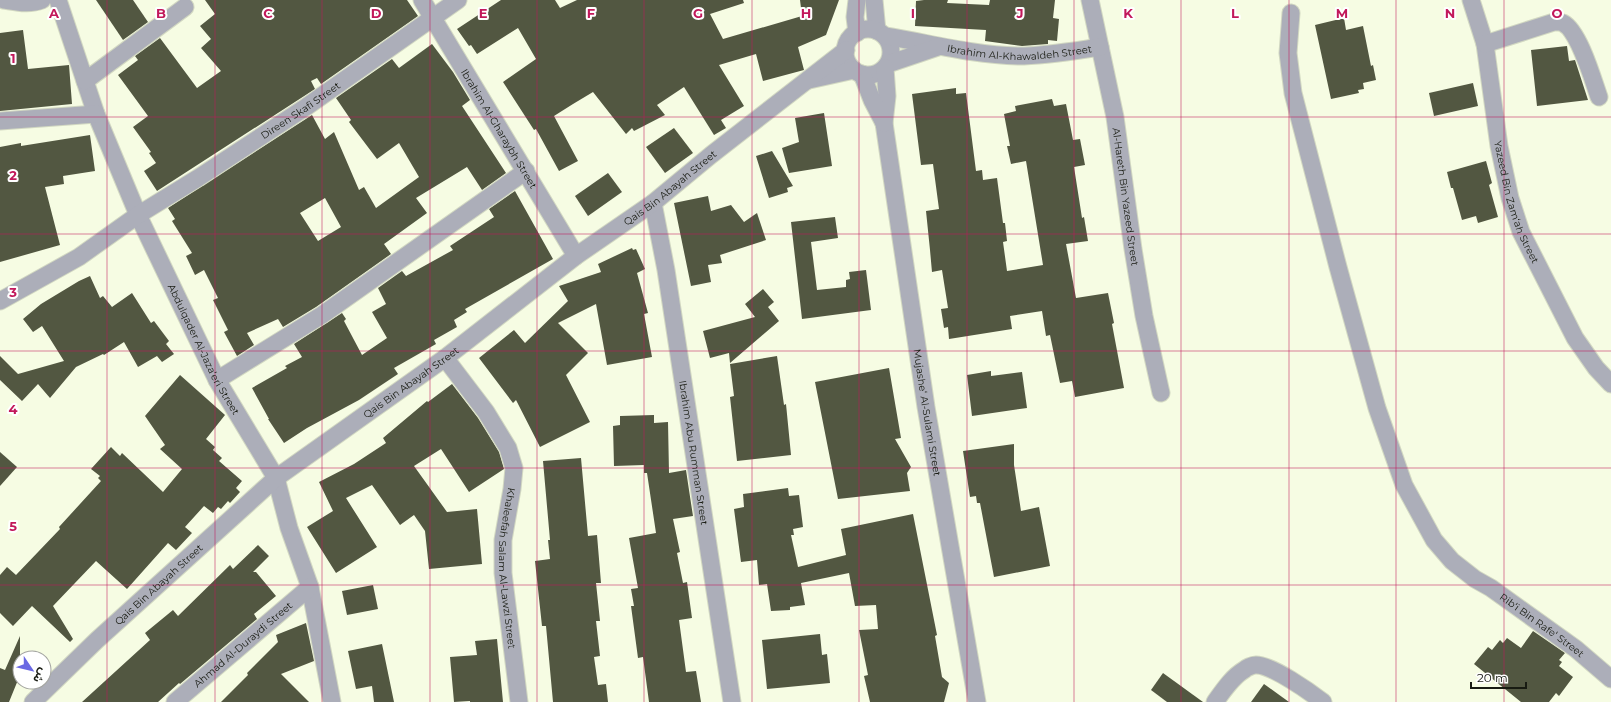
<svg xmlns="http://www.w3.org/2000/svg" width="1611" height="702" font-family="Montserrat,'Noto Sans Arabic',sans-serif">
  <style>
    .building { fill: #525741; fill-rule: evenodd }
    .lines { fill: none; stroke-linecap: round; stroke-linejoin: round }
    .street-casing { stroke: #d2d8c2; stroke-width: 19 }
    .street { stroke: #acaeb9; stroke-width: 17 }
    .grid { fill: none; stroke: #c2185b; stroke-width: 1; stroke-opacity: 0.55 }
    .labels { text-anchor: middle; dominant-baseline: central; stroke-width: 4; stroke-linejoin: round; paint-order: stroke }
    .street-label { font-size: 10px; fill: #181b12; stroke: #fff }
    .grid-label { font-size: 13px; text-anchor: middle; font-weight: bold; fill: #c2185b; stroke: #fff; stroke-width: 4; stroke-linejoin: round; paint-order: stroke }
  </style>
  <rect width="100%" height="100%" fill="#f6fce3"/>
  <!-- building -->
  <g class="building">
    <polygon points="96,0 133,0 148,22 123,40"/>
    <polygon points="205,0 407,0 418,16 321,84 317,78 311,81 315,89 157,191 144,171 156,163 149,153 151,152 133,127 148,116 118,75 138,60 135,56 160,38 197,88 221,71 201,48 211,39 200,26 215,14"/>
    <polygon points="501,0 555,0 560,8 577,0 743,0 744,3 710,14 723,39 802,16 800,0 839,0 826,35 798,47 804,70 763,81 756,54 719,65 744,106 721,120 726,128 714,135 684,87 657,105 665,115 634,131 632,128 626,134 593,92 573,104 554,116 578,161 559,171 536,129 534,130 503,82 536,59 518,28 477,54 471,45 469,46 457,29"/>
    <polygon points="924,0 948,0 947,3 989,5 990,0 1055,0 1053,18 1059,19 1057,41 1048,40 1048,44 1022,46 985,41 986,30 915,26 916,1"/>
    <polygon points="1344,18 1346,30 1363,26 1371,66 1373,65 1376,80 1363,83 1364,89 1358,90 1359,93 1331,99 1315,25"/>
    <polygon points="23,30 28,69 69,65 72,104 0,111 0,33"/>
    <path d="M432,44L453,72L470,100L462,106L506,173L482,190L467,167L416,198L427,213L384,244L391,254L316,307L283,327L278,319L247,333L254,345L237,356L224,332L228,330L213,300L218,298L204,270L195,275L186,256L192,253L172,221L175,219L168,208L312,115L325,139L334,132L359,190L364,187L376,208L419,177L399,143L377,159L349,122L351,120L336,98L392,59L399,68ZM325,198L341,227L318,241L300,213Z"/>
    <polygon points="1567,46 1569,61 1575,60 1588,100 1537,106 1531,50"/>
    <polygon points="1473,83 1478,106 1434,116 1429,93"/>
    <polygon points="956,88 956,94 966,93 976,171 982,170 983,180 997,178 1003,223 1005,223 1007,241 1003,242 1007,271 1043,265 1026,161 1011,164 1007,146 1010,146 1004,114 1016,111 1015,106 1052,99 1054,106 1066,104 1073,140 1080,139 1085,165 1074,167 1082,218 1084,217 1088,241 1066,244 1076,298 1108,293 1114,323 1112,324 1124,388 1075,397 1072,381 1060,383 1050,335 1046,336 1042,311 1010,316 1012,329 949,339 948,327 944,328 941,309 948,308 942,270 932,272 930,250 926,211 939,209 933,164 921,165 912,94"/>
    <polygon points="824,113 832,166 789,173 782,148 799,142 795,118"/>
    <polygon points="674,128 693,153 665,173 646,147"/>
    <polygon points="90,135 95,171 63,176 64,184 45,187 60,245 0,262 0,147 21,143 21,146"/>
    <polygon points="772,151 793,186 787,188 788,192 769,198 756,156"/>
    <polygon points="1486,161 1492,183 1489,185 1498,217 1478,223 1476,216 1462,220 1453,188 1451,188 1447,172"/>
    <polygon points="608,173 622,192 588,216 575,196"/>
    <polygon points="515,191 553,259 465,309 467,312 454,320 457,327 434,340 436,344 394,368 398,374 359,400 307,428 284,443 268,419 269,419 252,388 287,368 285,366 302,357 294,344 342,313 346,319 344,321 362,355 387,338 372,312 386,304 378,288 402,271 406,276 453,250 450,246 494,217 489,209"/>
    <polygon points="708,196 711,211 731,205 744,222 757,213 766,240 720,255 722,263 708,265 711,282 691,286 674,203"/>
    <polygon points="835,217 838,238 811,242 817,290 846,287 846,280 850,279 849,272 866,270 871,310 802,319 791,222"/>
    <polygon points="632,248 633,250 636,249 645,269 637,273 648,313 644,314 652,357 607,365 596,304 558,323 588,353 566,375 590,422 540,447 516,400 513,403 479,358 514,330 525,343 568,301 559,286 601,272 598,264"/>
    <polygon points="90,276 100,298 103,296 112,307 132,293 151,323 154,321 169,341 166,344 174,354 162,362 157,356 138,367 124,342 104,355 103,354 76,367 50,398 38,384 22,401 0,380 0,356 18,374 64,361 42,326 33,332 23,319 41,304 79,281"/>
    <polygon points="763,289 774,302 768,307 779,321 730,363 729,353 710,358 703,331 755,317 745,304"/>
    <polygon points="777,356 784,405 786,404 791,455 737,461 730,397 734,396 730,364"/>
    <polygon points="889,368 901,438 895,439 911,467 907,473 910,491 838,499 815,382"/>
    <polygon points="991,371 991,376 1022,372 1027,408 972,416 967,375"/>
    <polygon points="180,375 225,415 206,439 215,447 213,450 222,458 219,461 242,481 236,488 240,492 230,503 228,501 221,509 218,507 213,513 204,506 185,527 192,533 176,550 168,543 127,589 96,561 53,606 73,639 70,642 32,606 13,626 0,613 0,575 7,567 16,575 60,529 59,527 101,481 98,478 100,476 91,469 111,447 120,456 122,453 163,492 182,469 160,449 165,445 145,416"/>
    <polygon points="452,384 478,418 499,452 504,469 469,492 441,449 414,466 447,512 477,509 482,564 429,569 425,531 414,515 400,525 372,485 346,498 377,547 336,573 307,527 333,511 319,482 354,464 386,443 383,438 427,401 428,402"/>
    <polygon points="654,415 654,423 668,422 669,473 686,470 689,490 693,516 673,519 680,552 677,553 683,583 687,582 692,618 679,620 686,672 696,671 701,702 649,702 643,657 638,658 631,606 634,606 631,589 638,588 629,538 656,533 647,473 644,473 644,465 614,466 613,426 620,425 620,416"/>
    <polygon points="1014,444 1014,465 1021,511 1039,507 1050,566 994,577 980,503 977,503 976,496 970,497 963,451"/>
    <polygon points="0,452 17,467 0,486"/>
    <polygon points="581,458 588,536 597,535 601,583 596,583 600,621 596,621 600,656 594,657 598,685 606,684 608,702 553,702 546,626 542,626 538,589 535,561 550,559 548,540 550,540 543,461"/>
    <polygon points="788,488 789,496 799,495 803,527 793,529 794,535 791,535 798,567 846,555 841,529 913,514 937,635 935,636 942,677 949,683 944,702 870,702 864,676 868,675 859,630 878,629 876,605 855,606 849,573 801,583 805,605 790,607 790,610 771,611 767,584 759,585 757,560 741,562 734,509 744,507 743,494"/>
    <polygon points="258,545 269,556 253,572 256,572 276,596 254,614 257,619 180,684 179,683 158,702 82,702 150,640 145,633 173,610 178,616 230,565 233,569"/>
    <polygon points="373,585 378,609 347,615 342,591"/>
    <polygon points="306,623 314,661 281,674 309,702 221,702 248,675 247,673 278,642 276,635"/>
    <polygon points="1533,631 1565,653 1559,660 1562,662 1559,666 1573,677 1559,696 1556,693 1549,702 1521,702 1474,664 1488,647 1492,650 1500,640 1503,643 1507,638 1521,648"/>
    <polygon points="820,634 822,655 827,654 830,683 767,689 762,640"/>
    <polygon points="20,636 20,675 9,702 0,702 0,668 5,670"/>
    <polygon points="497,639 503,702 470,702 470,701 454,702 450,657 477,655 475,641"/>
    <polygon points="382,644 394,702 374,702 372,686 356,689 348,651"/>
    <polygon points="1163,673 1203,702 1167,702 1151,690"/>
    <polygon points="1264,684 1289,702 1251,702"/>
  </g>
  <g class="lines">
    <defs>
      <g id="street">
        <path d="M4,0C17,2 29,5 42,0"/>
        <path id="s1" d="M58,0L96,114L138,215L217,380L276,478L289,528L310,587L332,702"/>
        <path id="s2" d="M422,0L576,256"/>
        <polyline points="874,0 877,31"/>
        <path id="s3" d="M1090,0L1115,117L1133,249L1144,316L1161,393"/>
        <path id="s4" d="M1471,0L1485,44L1499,146L1510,198L1521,232L1575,338L1596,368L1611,384"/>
        <path id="s5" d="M1291,13L1288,53L1293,93L1338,267L1377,408L1404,485L1434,540L1452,561L1475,579L1491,588L1576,649L1611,679"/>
        <circle cx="868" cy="52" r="23"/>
        <polyline points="857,33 855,17 857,0"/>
        <path id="s6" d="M885,36C929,43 972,55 1018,56C1045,56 1073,51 1100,47"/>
        <path d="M1485,44L1554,22C1556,22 1561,22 1563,23C1579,31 1593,80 1599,97"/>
        <polyline points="888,64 938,47"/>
        <path id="s7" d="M885,68L887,96L884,123L926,407L977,702"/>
        <polyline points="862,74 872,100 884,123"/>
        <polyline points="809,80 854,70"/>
        <polyline points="85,81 185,7"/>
        <polyline points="0,121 96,114"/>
        <path id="s8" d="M653,203L666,270L732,702"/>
        <path id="s9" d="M0,301L79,257L138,215L198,178L306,107L458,0"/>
        <path id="s10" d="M445,358L486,412L508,448L514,468L512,489L503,540V573L519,702"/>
        <polyline points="217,380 322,315 526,171"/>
        <path id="s11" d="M33,702L97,640L276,478L445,358L576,256L653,203L711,155L846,50"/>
        <path id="s12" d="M175,702L310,587"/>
        <path d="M1215,702C1223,691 1232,677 1244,670C1246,668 1252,665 1256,665C1272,665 1310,692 1323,702"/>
      </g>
    </defs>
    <!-- street casing -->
    <use href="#street" class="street-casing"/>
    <!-- street -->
    <use href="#street" class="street"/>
  </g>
  <!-- grid -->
  <path class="grid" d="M107,0V702M215,0V702M322,0V702M430,0V702M537,0V702M644,0V702M752,0V702M859,0V702M967,0V702M1074,0V702M1181,0V702M1289,0V702M1396,0V702M1504,0V702M0,117H1611M0,234H1611M0,351H1611M0,468H1611M0,585H1611"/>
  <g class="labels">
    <!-- street labels -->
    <g class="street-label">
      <text stroke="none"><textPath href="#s6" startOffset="136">Ibrahim Al-Khawaldeh Street</textPath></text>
      <text stroke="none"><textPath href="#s9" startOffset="356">Direen Skafi Street</textPath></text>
      <text stroke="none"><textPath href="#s2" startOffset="150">Ibrahim Al-Gharaybh Street</textPath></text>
      <text stroke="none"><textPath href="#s11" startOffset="820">Qais Bin Abayah Street</textPath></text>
      <text stroke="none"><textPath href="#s3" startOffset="200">Al-Hareth Bin Yazeed Street</textPath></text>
      <text stroke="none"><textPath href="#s4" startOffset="208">Yazeed Bin Zam‘ah Street</textPath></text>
      <text stroke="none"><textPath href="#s1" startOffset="379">Abdulqader Al-Jaza‘eri Street</textPath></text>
      <text stroke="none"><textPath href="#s11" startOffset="496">Qais Bin Abayah Street</textPath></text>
      <text stroke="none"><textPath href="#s7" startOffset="348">Mujashe‘ Al-Sulami Street</textPath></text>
      <text stroke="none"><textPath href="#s8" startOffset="253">Ibrahim Abu Rumman Street</textPath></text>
      <text stroke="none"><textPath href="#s10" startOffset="232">Khaleefah Salam Al-Lawzi Street</textPath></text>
      <text stroke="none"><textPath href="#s11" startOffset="172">Qais Bin Abayah Street</textPath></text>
      <text stroke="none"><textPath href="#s5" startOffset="689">Rib‘i Bin Rafe‘ Street</textPath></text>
      <text stroke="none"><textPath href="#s12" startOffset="89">Ahmad Al-Duraydi Street</textPath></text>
    </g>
  </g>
  <g class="grid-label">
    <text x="54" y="18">A</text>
    <text x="161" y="18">B</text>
    <text x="268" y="18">C</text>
    <text x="376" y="18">D</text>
    <text x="483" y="18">E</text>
    <text x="591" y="18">F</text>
    <text x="698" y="18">G</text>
    <text x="806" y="18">H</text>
    <text x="913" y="18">I</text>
    <text x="1020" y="18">J</text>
    <text x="1128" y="18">K</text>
    <text x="1235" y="18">L</text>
    <text x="1342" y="18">M</text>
    <text x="1450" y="18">N</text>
    <text x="1557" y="18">O</text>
    <text x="13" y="63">1</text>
    <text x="13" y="180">2</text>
    <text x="13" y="297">3</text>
    <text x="13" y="414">4</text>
    <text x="13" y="531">5</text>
  </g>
  <!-- north arrow -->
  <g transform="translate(32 670) rotate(125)"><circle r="19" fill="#ffffff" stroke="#a3a4a0"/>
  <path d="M0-3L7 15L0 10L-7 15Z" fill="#6a69e3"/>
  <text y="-6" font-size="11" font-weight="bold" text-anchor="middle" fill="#181b12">ش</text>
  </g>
  <!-- scale -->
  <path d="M1471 682v6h55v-6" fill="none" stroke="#181b12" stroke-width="2"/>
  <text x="1477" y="682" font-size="12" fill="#181b12" stroke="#ffffff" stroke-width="3" paint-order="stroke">20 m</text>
</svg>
